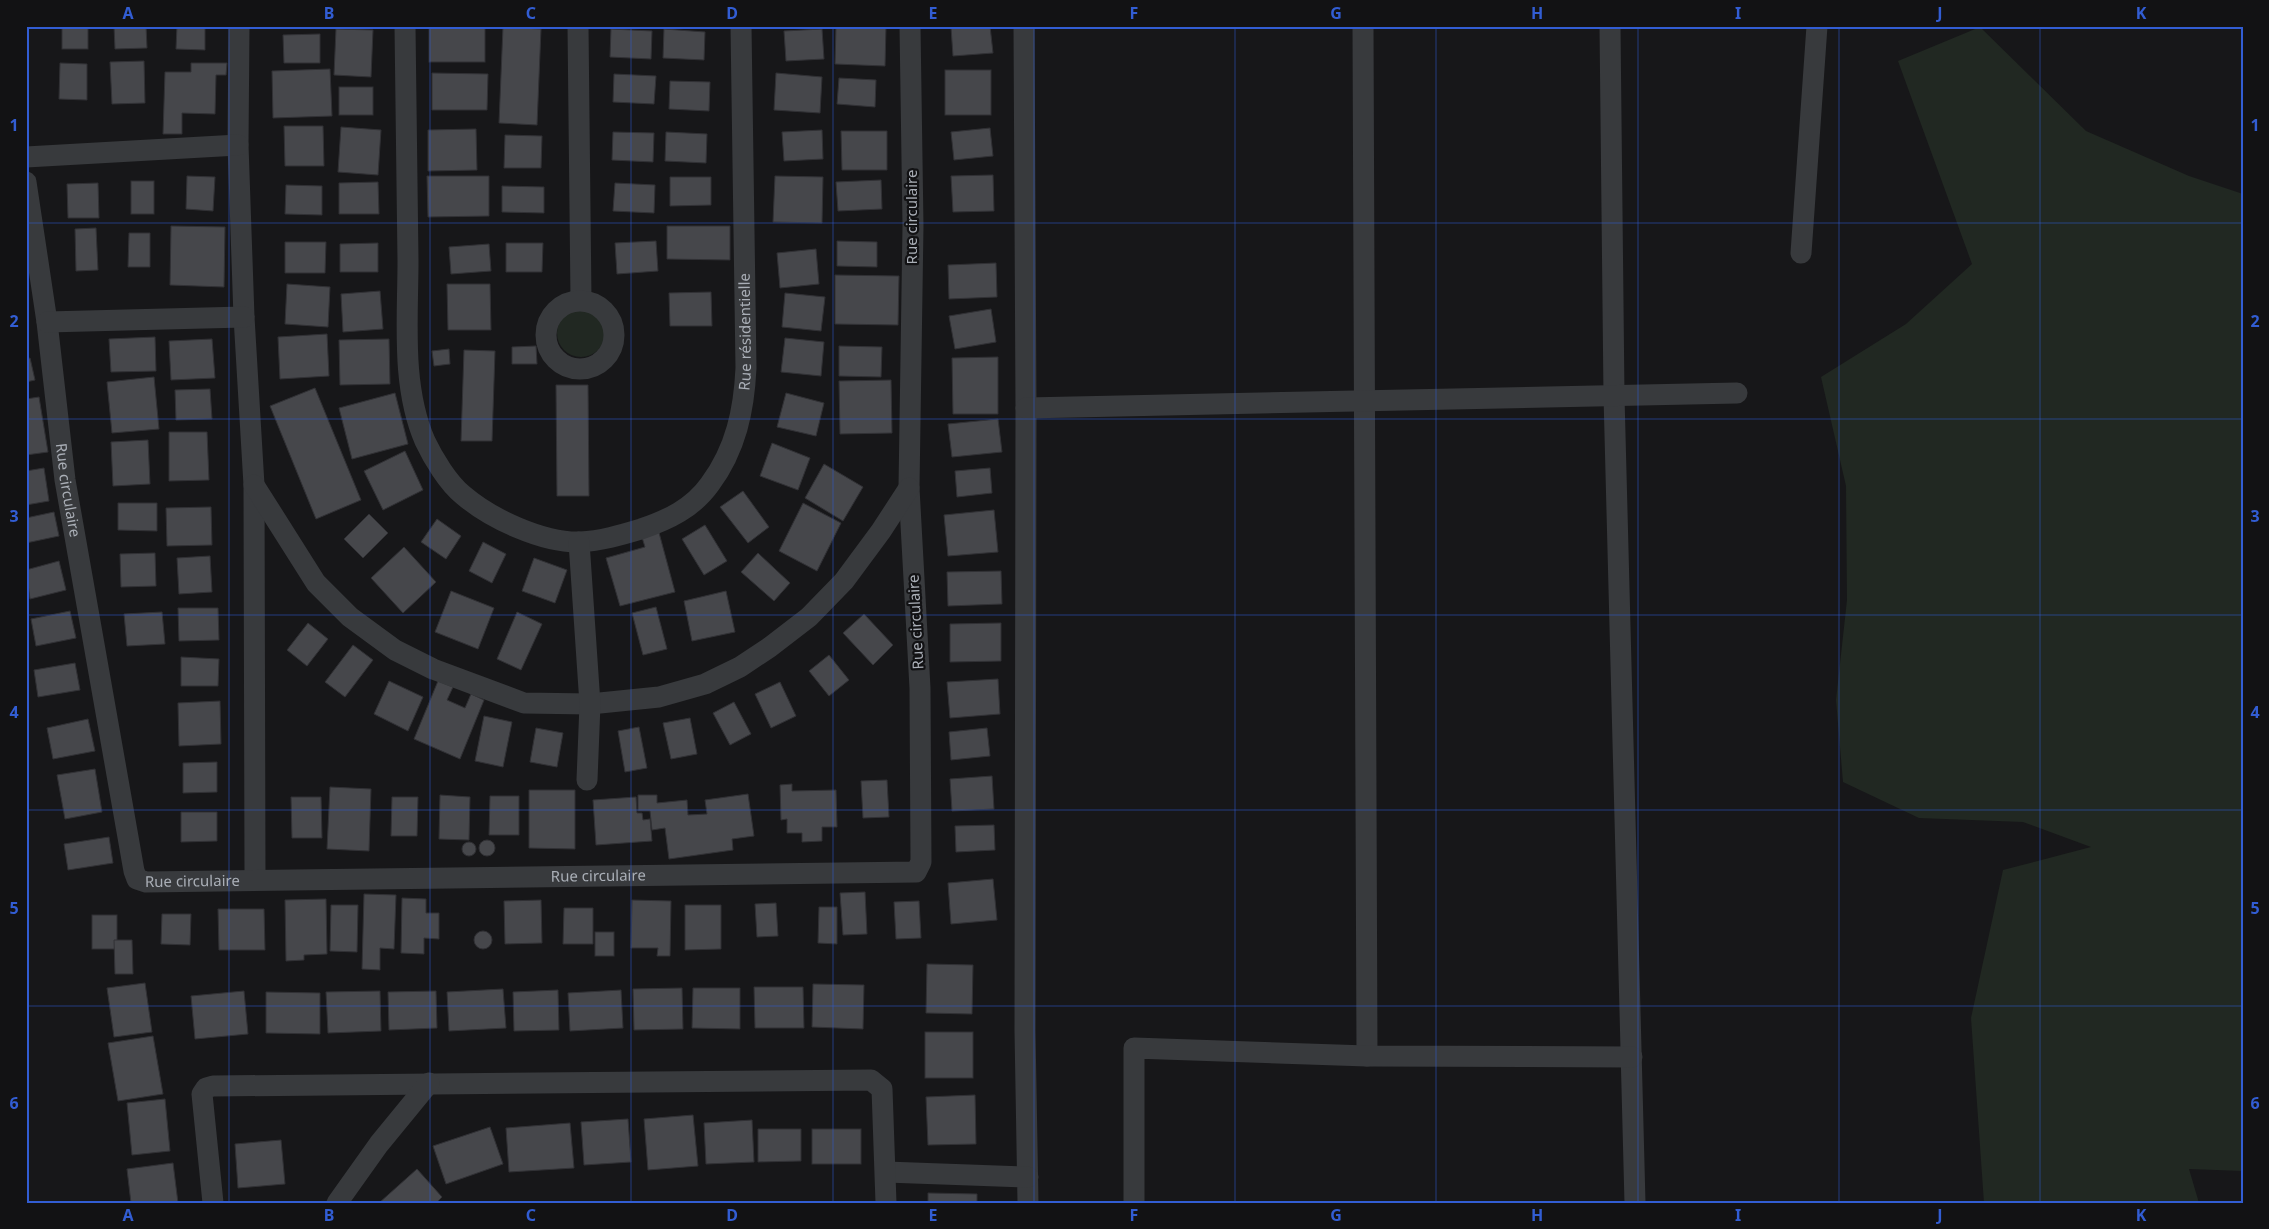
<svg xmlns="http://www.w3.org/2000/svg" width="2269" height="1229" viewBox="0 0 2269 1229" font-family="'Noto Sans',sans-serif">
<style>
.green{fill:#212822}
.building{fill:#46474b;stroke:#313135}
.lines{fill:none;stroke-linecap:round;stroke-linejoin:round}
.minor{stroke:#383a3d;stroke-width:21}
.grid{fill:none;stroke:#325dd3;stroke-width:1;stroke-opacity:0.55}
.labels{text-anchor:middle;stroke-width:4.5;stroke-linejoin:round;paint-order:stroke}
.street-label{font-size:15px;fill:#aaafb7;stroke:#121214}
.neatline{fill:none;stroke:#325dd3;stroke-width:2}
.grid-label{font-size:16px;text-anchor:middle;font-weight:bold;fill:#325dd3}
</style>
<rect width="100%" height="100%" fill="#171719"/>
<g class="green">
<path d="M 1980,27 L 2086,131 L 2189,176 L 2243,194 L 2243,1171 L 2189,1169 L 2199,1203 L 1984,1203 L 1971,1018 L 2003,870 L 2091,847 L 2023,822 L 1919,818 L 1843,782 L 1836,700 L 1847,600 L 1846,486 L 1821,377 L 1906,324 L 1972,264 L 1898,61 Z"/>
<circle cx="581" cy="333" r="24"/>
</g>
<g class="building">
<rect x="62" y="26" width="26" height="23"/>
<path d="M 114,26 L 146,26 L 147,48 L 115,49 Z"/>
<path d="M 177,26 L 205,26 L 205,50 L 176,49 Z"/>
<rect x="429" y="26" width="56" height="36"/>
<path d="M 836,26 L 886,26 L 885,66 L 835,64 Z"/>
<path d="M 990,26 L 993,53 L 953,56 L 951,27 Z"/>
<path d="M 503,27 L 541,29 L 537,125 L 499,123 Z"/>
<path d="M 336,29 L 373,30 L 371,77 L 334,75 Z"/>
<path d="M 611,29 L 652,31 L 651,59 L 610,57 Z"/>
<path d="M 664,29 L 705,32 L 704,60 L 663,58 Z"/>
<path d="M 822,29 L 824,59 L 786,61 L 784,31 Z"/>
<path d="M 320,34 L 320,63 L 284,63 L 283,35 Z"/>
<path d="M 144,61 L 145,103 L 112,104 L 110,62 Z"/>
<path d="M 60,63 L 87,64 L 87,100 L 59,99 Z"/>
<path d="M 191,63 L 227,63 L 226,75 L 216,75 L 215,114 L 182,113 L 182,134 L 163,134 L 165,72 L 191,72 Z"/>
<path d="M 330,69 L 332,116 L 273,118 L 272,71 Z"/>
<rect x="945" y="70" width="46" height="45"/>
<path d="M 432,73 L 488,74 L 487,110 L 432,110 Z"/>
<path d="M 776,73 L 822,77 L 820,113 L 774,110 Z"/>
<path d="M 614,74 L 656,76 L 654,104 L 613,102 Z"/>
<path d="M 839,78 L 876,80 L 875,107 L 837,104 Z"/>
<path d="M 670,81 L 710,82 L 709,111 L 669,109 Z"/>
<rect x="339" y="87" width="34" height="28"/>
<path d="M 284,126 L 323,126 L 324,166 L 285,166 Z"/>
<path d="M 341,127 L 381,130 L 378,175 L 338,172 Z"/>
<path d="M 990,128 L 993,156 L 954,160 L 951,132 Z"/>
<path d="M 476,129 L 477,170 L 428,171 L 428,130 Z"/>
<path d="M 822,130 L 823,159 L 784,161 L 782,132 Z"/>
<path d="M 841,131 L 887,131 L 887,170 L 842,170 Z"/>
<path d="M 613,132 L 654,133 L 653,162 L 612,160 Z"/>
<path d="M 666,132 L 707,134 L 706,163 L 665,161 Z"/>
<path d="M 505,135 L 542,136 L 541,168 L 504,168 Z"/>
<path d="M 993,175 L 994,211 L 953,212 L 951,176 Z"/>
<path d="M 187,176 L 215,177 L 213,211 L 186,209 Z"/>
<path d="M 427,176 L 489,176 L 489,216 L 428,217 Z"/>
<path d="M 775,176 L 823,177 L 822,223 L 773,222 Z"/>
<path d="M 670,177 L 711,177 L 711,205 L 670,206 Z"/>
<path d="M 881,180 L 882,209 L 838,211 L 836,182 Z"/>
<rect x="131" y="181" width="23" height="33"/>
<path d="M 378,182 L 379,214 L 339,214 L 339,183 Z"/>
<path d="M 98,183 L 99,218 L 68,218 L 67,184 Z"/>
<path d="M 615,183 L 655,185 L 654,213 L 613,211 Z"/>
<path d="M 286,185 L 322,186 L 322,215 L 285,214 Z"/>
<path d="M 502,186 L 544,187 L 544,213 L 502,212 Z"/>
<path d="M 171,226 L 225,227 L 224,287 L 170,285 Z"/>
<path d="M 667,226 L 730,226 L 730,260 L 667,259 Z"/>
<path d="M 96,228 L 98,270 L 76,271 L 75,229 Z"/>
<path d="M 129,233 L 150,233 L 150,267 L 128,267 Z"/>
<path d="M 656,241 L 658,271 L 617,274 L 615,243 Z"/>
<path d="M 837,241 L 877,242 L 877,267 L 837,266 Z"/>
<path d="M 285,242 L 326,242 L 325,273 L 285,273 Z"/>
<path d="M 378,243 L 378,272 L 340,272 L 340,244 Z"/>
<path d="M 506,243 L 543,243 L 542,272 L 506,272 Z"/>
<path d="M 489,244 L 491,271 L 451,274 L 449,247 Z"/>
<path d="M 816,249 L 819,284 L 780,288 L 777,253 Z"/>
<path d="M 996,263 L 997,297 L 949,299 L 948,265 Z"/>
<path d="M 835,275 L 899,276 L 898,325 L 835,324 Z"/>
<path d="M 287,284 L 330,287 L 328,327 L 285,324 Z"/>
<path d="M 447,284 L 490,284 L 491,330 L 448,330 Z"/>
<path d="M 380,291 L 383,329 L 343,332 L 341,294 Z"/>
<path d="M 711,292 L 712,326 L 670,326 L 669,293 Z"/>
<path d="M 785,293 L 825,297 L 821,331 L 782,327 Z"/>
<path d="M 991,309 L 996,342 L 955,349 L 949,316 Z"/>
<path d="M 327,334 L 329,376 L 280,379 L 278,337 Z"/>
<path d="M 155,337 L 156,371 L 111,372 L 109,339 Z"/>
<path d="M 785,338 L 824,342 L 821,376 L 781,372 Z"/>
<path d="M 212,339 L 215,378 L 171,380 L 169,341 Z"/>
<path d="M 389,339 L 390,384 L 340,385 L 339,340 Z"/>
<path d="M 536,346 L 537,364 L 512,364 L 512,347 Z"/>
<path d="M 839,346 L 882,347 L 881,377 L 839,376 Z"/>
<path d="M 449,349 L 450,364 L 434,366 L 432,351 Z"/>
<path d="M 464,350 L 495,351 L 492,441 L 461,441 Z"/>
<path d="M 998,357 L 998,414 L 953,414 L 952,358 Z"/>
<path d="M 30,358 L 35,380 L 26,382 L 26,359 Z"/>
<path d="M 154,377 L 159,429 L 112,433 L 107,382 Z"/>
<path d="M 891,380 L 892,433 L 840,434 L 839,381 Z"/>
<path d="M 556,385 L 588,385 L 589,496 L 557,496 Z"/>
<path d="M 315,388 L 361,500 L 316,519 L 270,406 Z"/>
<path d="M 210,389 L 212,419 L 176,420 L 175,390 Z"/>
<path d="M 395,393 L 408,444 L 352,459 L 339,408 Z"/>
<path d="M 786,393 L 824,403 L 816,436 L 777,427 Z"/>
<path d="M 39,397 L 48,452 L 26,455 L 26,399 Z"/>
<path d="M 998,419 L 1002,452 L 952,457 L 948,424 Z"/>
<path d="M 169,432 L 207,432 L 209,480 L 169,481 Z"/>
<path d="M 148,440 L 150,484 L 113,486 L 111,442 Z"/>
<path d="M 772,443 L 810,458 L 798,490 L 760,476 Z"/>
<path d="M 405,451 L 423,490 L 383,510 L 364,471 Z"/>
<path d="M 824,464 L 863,487 L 843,521 L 805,498 Z"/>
<path d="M 44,468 L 49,501 L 26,505 L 26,471 Z"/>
<path d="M 990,468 L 992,493 L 957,497 L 955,471 Z"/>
<path d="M 743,491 L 769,527 L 748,543 L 720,507 Z"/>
<path d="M 118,503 L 157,503 L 157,531 L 118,530 Z"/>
<path d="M 803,503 L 841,523 L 817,571 L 779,551 Z"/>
<path d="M 211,507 L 212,545 L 167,546 L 166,508 Z"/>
<path d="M 994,510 L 998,552 L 948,556 L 944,515 Z"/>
<path d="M 54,512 L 59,536 L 26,543 L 26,518 Z"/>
<path d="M 369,514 L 388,533 L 363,558 L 344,539 Z"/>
<path d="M 437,519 L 461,536 L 446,559 L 421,542 Z"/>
<path d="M 705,525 L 727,561 L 704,575 L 682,539 Z"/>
<path d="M 658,529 L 675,592 L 620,606 L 606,558 L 645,547 L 641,534 Z"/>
<path d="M 483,542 L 506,554 L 492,583 L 469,571 Z"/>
<path d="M 404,547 L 436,582 L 403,613 L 371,578 Z"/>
<path d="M 155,553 L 156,586 L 121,587 L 120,554 Z"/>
<path d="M 758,553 L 790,583 L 774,601 L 741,572 Z"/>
<path d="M 210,556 L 212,592 L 179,594 L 177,558 Z"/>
<path d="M 534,558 L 567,570 L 555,603 L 522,591 Z"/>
<path d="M 59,561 L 66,590 L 30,599 L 26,570 Z"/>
<path d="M 1001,571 L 1002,604 L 948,606 L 947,572 Z"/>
<path d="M 451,591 L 494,608 L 478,649 L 435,632 Z"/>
<path d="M 726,591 L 735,632 L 692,641 L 684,601 Z"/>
<path d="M 656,607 L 667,649 L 643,655 L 632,613 Z"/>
<path d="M 178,608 L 218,608 L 219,640 L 179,641 Z"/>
<path d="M 70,611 L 76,638 L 36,646 L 31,619 Z"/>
<path d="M 162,612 L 165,644 L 127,646 L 124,614 Z"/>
<path d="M 517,612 L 542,624 L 521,670 L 497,659 Z"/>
<path d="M 864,614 L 893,645 L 873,665 L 843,633 Z"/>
<path d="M 308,623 L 328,639 L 307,666 L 287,650 Z"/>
<path d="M 1001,623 L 1001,661 L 950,662 L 950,624 Z"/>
<path d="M 353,645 L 373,660 L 345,697 L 325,682 Z"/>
<path d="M 829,655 L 849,680 L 829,696 L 809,671 Z"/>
<path d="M 181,657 L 219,659 L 218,686 L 181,686 Z"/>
<path d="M 75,663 L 80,690 L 38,697 L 34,670 Z"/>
<path d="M 998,679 L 1000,714 L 950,718 L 947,682 Z"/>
<path d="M 389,681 L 423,697 L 408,731 L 374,714 Z"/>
<path d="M 438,681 L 453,687 L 447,700 L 465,708 L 471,694 L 484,700 L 460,759 L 414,739 Z"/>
<path d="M 780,682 L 796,716 L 771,728 L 755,694 Z"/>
<path d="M 220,701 L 221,744 L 179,746 L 178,703 Z"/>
<path d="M 734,702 L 751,734 L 730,745 L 713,713 Z"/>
<path d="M 484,716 L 512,722 L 503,767 L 475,761 Z"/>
<path d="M 690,718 L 697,754 L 671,759 L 663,723 Z"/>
<path d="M 88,719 L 95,751 L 53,759 L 47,728 Z"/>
<path d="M 639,727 L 647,768 L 625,772 L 618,731 Z"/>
<path d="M 536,728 L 563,733 L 557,767 L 530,762 Z"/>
<path d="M 987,728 L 990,756 L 951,760 L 949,732 Z"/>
<path d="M 217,762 L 217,792 L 183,793 L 183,763 Z"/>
<path d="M 95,769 L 102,812 L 65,819 L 57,775 Z"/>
<path d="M 992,776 L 994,809 L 952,811 L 950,779 Z"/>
<path d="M 887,780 L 889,817 L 863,818 L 861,781 Z"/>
<path d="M 792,784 L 792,791 L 836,790 L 837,827 L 822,827 L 822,841 L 802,842 L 802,833 L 787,833 L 787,819 L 781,820 L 780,785 Z"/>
<path d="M 330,787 L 371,789 L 369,851 L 327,849 Z"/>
<path d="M 529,790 L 575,790 L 575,849 L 529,848 Z"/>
<path d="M 748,794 L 754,836 L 732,839 L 733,850 L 669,859 L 665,828 L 652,830 L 650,811 L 638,811 L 638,795 L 657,795 L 657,803 L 687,800 L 688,815 L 707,814 L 705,800 Z"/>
<path d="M 440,795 L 470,797 L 469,840 L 439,839 Z"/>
<path d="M 490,796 L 519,796 L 519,835 L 489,835 Z"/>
<path d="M 291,797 L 321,797 L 322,838 L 292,838 Z"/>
<path d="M 392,797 L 418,797 L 417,836 L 391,836 Z"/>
<path d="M 636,797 L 637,813 L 642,813 L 643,820 L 650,819 L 652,841 L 596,845 L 593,800 Z"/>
<path d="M 181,812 L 217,812 L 217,841 L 181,842 Z"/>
<path d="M 994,825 L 995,850 L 956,852 L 955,826 Z"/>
<path d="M 109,837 L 113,863 L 68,870 L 64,844 Z"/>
<circle cx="487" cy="848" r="8"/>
<circle cx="469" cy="849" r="7"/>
<path d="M 993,879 L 997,920 L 951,924 L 948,883 Z"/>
<path d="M 865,892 L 867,934 L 843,935 L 840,893 Z"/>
<path d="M 364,894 L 396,895 L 394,949 L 380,948 L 380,970 L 362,969 Z"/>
<path d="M 402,898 L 426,899 L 426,913 L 439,913 L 439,939 L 424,938 L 424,954 L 401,953 Z"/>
<path d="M 326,899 L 327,954 L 304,955 L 304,960 L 286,961 L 285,900 Z"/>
<path d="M 541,900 L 542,943 L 505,944 L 504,901 Z"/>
<path d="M 632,900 L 671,901 L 670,956 L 657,956 L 658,948 L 631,948 Z"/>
<path d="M 919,901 L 921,938 L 896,939 L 894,902 Z"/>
<path d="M 776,903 L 778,936 L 757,937 L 755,904 Z"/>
<path d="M 331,905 L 358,905 L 357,952 L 330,951 Z"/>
<path d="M 685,905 L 721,905 L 721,949 L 685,950 Z"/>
<path d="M 819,907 L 837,907 L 837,944 L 818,943 Z"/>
<path d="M 564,908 L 593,908 L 593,944 L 563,944 Z"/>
<path d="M 218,909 L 264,909 L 265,950 L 219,950 Z"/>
<path d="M 162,914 L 191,914 L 190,945 L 161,944 Z"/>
<rect x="92" y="915" width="25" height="34"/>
<circle cx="483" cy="940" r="9"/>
<rect x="595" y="932" width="19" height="24"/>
<path d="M 114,940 L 132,940 L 133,974 L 115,974 Z"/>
<path d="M 927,964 L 973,965 L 972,1014 L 926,1013 Z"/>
<path d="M 145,983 L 152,1032 L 114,1037 L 107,988 Z"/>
<path d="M 813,984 L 864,985 L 863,1029 L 812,1027 Z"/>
<path d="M 754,987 L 803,987 L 804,1028 L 755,1028 Z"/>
<path d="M 682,988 L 683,1029 L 634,1030 L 633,989 Z"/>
<path d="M 693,988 L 740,988 L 740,1029 L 692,1028 Z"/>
<path d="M 503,989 L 506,1028 L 449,1031 L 447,992 Z"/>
<path d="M 558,990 L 559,1030 L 514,1031 L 513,992 Z"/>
<path d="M 621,990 L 623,1028 L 570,1031 L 568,993 Z"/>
<path d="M 244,991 L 248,1034 L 195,1039 L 191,996 Z"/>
<path d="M 380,991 L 381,1031 L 328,1033 L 326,992 Z"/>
<path d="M 436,991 L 437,1028 L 389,1030 L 388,992 Z"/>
<path d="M 266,992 L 320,993 L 320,1034 L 266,1033 Z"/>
<rect x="925" y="1032" width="48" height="46"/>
<path d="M 153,1036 L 163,1094 L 118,1101 L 108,1043 Z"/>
<path d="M 975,1095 L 976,1144 L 928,1145 L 926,1097 Z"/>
<path d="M 165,1099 L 170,1151 L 132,1155 L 127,1103 Z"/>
<path d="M 693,1115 L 698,1166 L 648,1170 L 644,1119 Z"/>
<path d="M 628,1119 L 631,1162 L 584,1165 L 581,1122 Z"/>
<path d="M 752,1120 L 754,1162 L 706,1164 L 704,1123 Z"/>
<path d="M 570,1123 L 574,1168 L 509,1172 L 506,1128 Z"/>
<path d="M 490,1127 L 503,1164 L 446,1184 L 433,1146 Z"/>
<path d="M 758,1129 L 801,1129 L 801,1161 L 758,1162 Z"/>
<rect x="812" y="1129" width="49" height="35"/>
<path d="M 281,1140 L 285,1184 L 238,1188 L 235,1144 Z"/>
<path d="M 173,1163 L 178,1203 L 131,1203 L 127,1169 Z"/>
<path d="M 417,1169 L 442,1197 L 436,1203 L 379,1203 Z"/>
<path d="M 928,1193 L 977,1194 L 977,1203 L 928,1203 Z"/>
</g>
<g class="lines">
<g class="minor">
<path d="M 239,26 L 238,145 L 244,317 L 254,485 L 255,879"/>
<path id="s1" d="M 405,26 C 406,105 407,183 408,261 C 408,319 401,386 425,441 C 433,458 448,483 463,495 C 491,519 543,543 580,542 C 601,541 621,535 641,529 C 668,520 693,508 710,484 C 736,449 744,410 746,368 L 741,26"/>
<path d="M 578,26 L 581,300"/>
<path d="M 1024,26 L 1026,408 L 1025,1031 L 1028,1203"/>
<path d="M 1363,26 L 1367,1056"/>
<path d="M 1610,26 L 1614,396 L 1635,1203"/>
<path d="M 26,157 L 238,145"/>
<path id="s2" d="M 26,182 L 47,322 L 65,480 L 134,871 L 137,879 L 146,882 L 916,872 L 921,862 L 920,688 L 909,488 L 913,226 L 910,26"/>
<path d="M 1801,253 L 1817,26"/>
<circle cx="580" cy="335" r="34"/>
<path d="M 47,322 L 244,317"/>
<path d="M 1026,408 L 1737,393"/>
<path d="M 254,485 L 316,583 L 350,617 L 395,650 L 433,669 L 524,703 L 590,704 L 659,697 L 705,684 L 740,667 L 770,647 L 809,617 L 844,581 L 881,531 L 909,488"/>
<path d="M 579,542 L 590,704 L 587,780"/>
<path d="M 886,1172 L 1028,1177"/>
<path d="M 213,1203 L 202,1094 L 206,1088 L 213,1086 L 871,1080 L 882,1089 L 886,1203"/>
<path d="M 337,1203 L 379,1144 L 429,1083"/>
<path d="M 1134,1203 L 1134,1048 L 1367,1056 L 1632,1057"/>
</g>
</g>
<path class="grid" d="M 229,26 L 229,1203M 430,26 L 430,1203M 631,26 L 631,1203M 833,26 L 833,1203M 1034,26 L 1034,1203M 1235,26 L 1235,1203M 1436,26 L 1436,1203M 1638,26 L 1638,1203M 1839,26 L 1839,1203M 2040,26 L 2040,1203M 26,223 L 2243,223M 26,419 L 2243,419M 26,615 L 2243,615M 26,810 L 2243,810M 26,1006 L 2243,1006"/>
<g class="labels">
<g class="street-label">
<text transform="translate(912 217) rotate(-90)" y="5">Rue circulaire</text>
<text dy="5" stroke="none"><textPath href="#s1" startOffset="918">Rue résidentielle</textPath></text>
<text dy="5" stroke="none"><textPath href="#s2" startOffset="311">Rue circulaire</textPath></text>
<text transform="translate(916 622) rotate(-93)" y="5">Rue circulaire</text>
<text dy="5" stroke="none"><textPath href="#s2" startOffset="1168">Rue circulaire</textPath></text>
<text dy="5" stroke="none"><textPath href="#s2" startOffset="762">Rue circulaire</textPath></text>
</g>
</g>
<rect width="2269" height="1229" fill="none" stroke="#121214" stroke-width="55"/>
<rect x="28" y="28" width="2214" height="1174" class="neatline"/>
<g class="grid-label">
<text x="128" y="19">A</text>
<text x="329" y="19">B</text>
<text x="531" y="19">C</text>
<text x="732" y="19">D</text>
<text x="933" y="19">E</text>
<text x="1134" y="19">F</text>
<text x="1336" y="19">G</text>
<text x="1537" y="19">H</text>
<text x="1738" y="19">I</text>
<text x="1940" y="19">J</text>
<text x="2141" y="19">K</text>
<text x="14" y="131">1</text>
<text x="2255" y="131">1</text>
<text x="14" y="327">2</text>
<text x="2255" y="327">2</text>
<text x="14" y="522">3</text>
<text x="2255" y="522">3</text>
<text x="14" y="718">4</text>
<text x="2255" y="718">4</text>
<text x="14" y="914">5</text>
<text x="2255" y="914">5</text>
<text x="14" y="1109">6</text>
<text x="2255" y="1109">6</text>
<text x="128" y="1221">A</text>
<text x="329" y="1221">B</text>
<text x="531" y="1221">C</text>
<text x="732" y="1221">D</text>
<text x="933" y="1221">E</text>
<text x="1134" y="1221">F</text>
<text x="1336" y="1221">G</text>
<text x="1537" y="1221">H</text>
<text x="1738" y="1221">I</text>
<text x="1940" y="1221">J</text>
<text x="2141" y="1221">K</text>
</g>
</svg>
